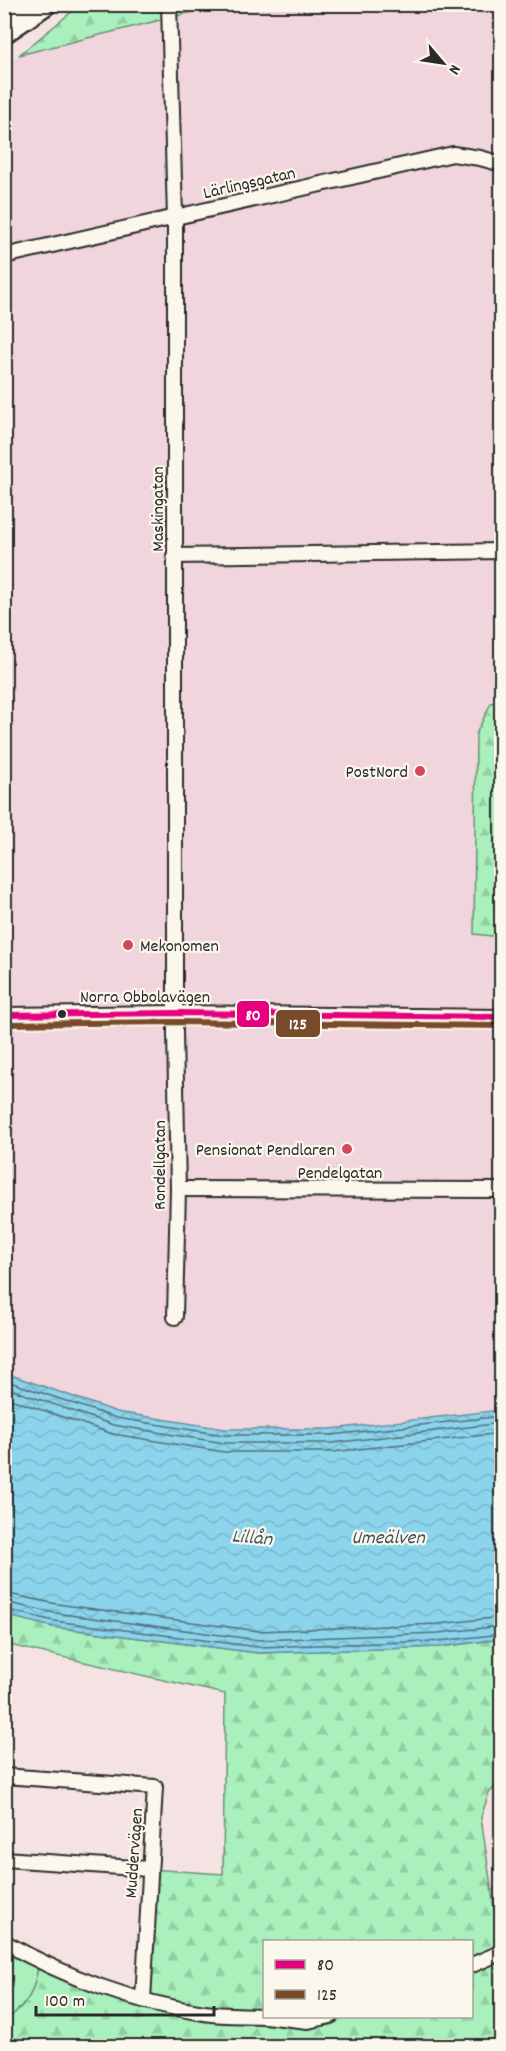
<svg xmlns="http://www.w3.org/2000/svg" width="506" height="2051" viewBox="0 0 506 2051" font-family="Dekko,sans-serif">
<style>
.built{fill:#f1d5dc}
.grass{fill:#a9f0bc;stroke:#6a8e74;stroke-width:1.5}
.forest{fill:url(#forest-firs);stroke:#6a8e74;stroke-width:1.5;fill-rule:evenodd}
.water{fill:url(#water-waves);stroke:#65909f;stroke-width:1.5}
.lines{fill:none;stroke-linecap:round;stroke-linejoin:round}
.shore{stroke:#516f78;stroke-width:1.5}
.minor-casing{stroke:#2b2b2b;stroke-width:18}
.highway-casing{stroke:#2b2b2b;stroke-width:26}
.minor{stroke:#fbf7ec;stroke-width:14}
.highway{stroke:#fbf7ec;stroke-width:21}
.bus-1-casing{stroke:#fbf7ec;stroke-width:10}
.bus-2-casing{stroke:#fbf7ec;stroke-width:10}
.bus-1{stroke:#e5007d;stroke-width:6}
.bus-2{stroke:#7a4b2a;stroke-width:6}
.poi-dot{fill:#d1495b;stroke:#fbf7ec;stroke-width:2}
.bus-dot{fill:#2b2b2b;stroke:#fbf7ec;stroke-width:2}
.labels{text-anchor:middle;stroke-width:4.5;stroke-linejoin:round;paint-order:stroke}
.street-label{font-size:18px;fill:#2b2b2b;stroke:#fbf7ec}
.poi-label{font-size:18px;fill:#2b2b2b;stroke:#fbf7ec;text-anchor:end}
.water-label{font-size:20px;font-style:italic;fill:#43555b;stroke:#fbf7ec}
.line-badge{stroke:#fbf7ec;stroke-width:2}
.badge-label{font-size:16px;text-anchor:middle;font-weight:bold;fill:#fff}
</style>
<defs>
<pattern id="forest-firs" width="22" height="20" patternUnits="userSpaceOnUse" patternTransform="scale(1.5)"><rect width="22" height="20" fill="#a9f0bc"/><path d="M5 1l3.5 6h-7zM16 11l3.5 6h-7z" fill="#92cea2"/></pattern>
<pattern id="water-waves" width="16" height="10" patternUnits="userSpaceOnUse" patternTransform="scale(1.5)"><rect width="16" height="10" fill="#8bd4ec"/><path d="M0 5q4-4 8 0t8 0" fill="none" stroke="#78b6cb"/></pattern>
</defs>
<rect width="100%" height="100%" fill="#f5e3e3"/>
<filter id="ink" filterUnits="userSpaceOnUse"><feTurbulence type="fractalNoise" baseFrequency=".0167" numOctaves="2"/><feDisplacementMap in="SourceGraphic" scale="12" xChannelSelector="R" yChannelSelector="G"/><feConvolveMatrix kernelMatrix="1 2 1 2 8 2 1 2 1" color-interpolation-filters="sRGB"/></filter>
<g filter="url(#ink)">
<path class="built" d="M 221,5 L 501,5 L 502,700 L 491,703 L 476,734 L 474,933 L 502,937 L 502,1198 L 495,1411 L 331,1429 L 225,1429 L 117,1412 L 5,1373 L 5,62 L 19,55 Z"/>
<path class="grass" d="M 5,1942 L 39,1962 C 34,1993 30,2002 5,2021 Z"/>
<g class="forest">
<path d="M 80,5 L 221,5 L 19,55 Z"/>
<path d="M 501,700 L 502,700 L 501,937 L 474,934 L 476,734 L 491,703 Z"/>
<path d="M 5,1615 L 53,1627 L 258,1653 L 439,1647 L 501,1639 L 501,1781 L 489,1793 L 481,1817 L 501,1956 L 501,2046 L 5,2046 L 5,2021 C 30,2002 34,1993 39,1962 L 143,1999 L 149,1869 L 223,1874 L 225,1694 L 5,1644 ZM 264,1942 L 472,1942 L 472,2016 L 264,2016 Z"/>
</g>
<path class="water" d="M 5,1373 L 117,1412 L 225,1429 L 331,1429 L 501,1410 L 501,1639 L 439,1647 L 258,1653 L 53,1627 L 5,1615 Z"/>
<g class="lines">
<g class="shore">
<path d="M 4,1380 L 116,1418 L 224,1435 L 331,1435 L 502,1416"/>
<path d="M 4,1387 L 113,1425 L 224,1443 L 332,1443 L 502,1423"/>
<path d="M 4,1397 L 113,1434 L 224,1452 L 332,1452 L 502,1433"/>
<path d="M 4,1593 L 57,1604 L 259,1631 L 438,1624 L 502,1617"/>
<path d="M 4,1602 L 55,1613 L 259,1640 L 438,1633 L 502,1626"/>
<path d="M 4,1609 L 54,1621 L 258,1647 L 439,1641 L 502,1634"/>
</g>
<defs>
<g id="minor">
<path d="M 169,5 L 175,217 L 175,1033 L 178,1189 L 175,1317"/>
<path d="M 4,256 L 453,154 L 480,158 L 502,164"/>
<path d="M 174,556 L 502,551"/>
<path d="M 4,1015 L 175,1013 L 502,1017"/>
<path d="M 178,1189 L 502,1190"/>
<path d="M 4,1776 L 155,1787 L 143,2000"/>
<path d="M 4,1859 L 149,1869"/>
<path d="M 4,1942 C 65,1977 135,2003 204,2013 C 224,2016 245,2015 264,2016"/>
<path d="M 472,1965 L 502,1952"/>
<path d="M 265,2016 L 308,2021 L 331,2016"/>
</g>
<g id="highway">
<path d="M 4,14 L 19,4"/>
<path d="M 4,32 L 45,4"/>
</g>
</defs>
<use href="#minor" class="minor-casing"/>
<use href="#highway" class="highway-casing"/>
<use href="#minor" class="minor"/>
<use href="#highway" class="highway"/>
<defs>
<path id="bus-1" d="M 4,1015 L 175,1013 L 502,1017"/>
<path id="bus-2" d="M 4,1024 L 175,1022 L 502,1026"/>
</defs>
<use href="#bus-1" class="bus-1-casing"/>
<use href="#bus-2" class="bus-2-casing"/>
<use href="#bus-1" class="bus-1"/>
<use href="#bus-2" class="bus-2"/>
</g>
</g>
<g class="poi-dot">
<circle cx="420" cy="771" r="6"/>
<circle cx="128" cy="945" r="6"/>
<circle cx="347" cy="1149" r="6"/>
</g>
<circle class="bus-dot" cx="62" cy="1014" r="5"/>
<g class="labels">
<g class="street-label">
<text transform="translate(249 182) rotate(-13)" y="6">Lärlingsgatan</text>
<text transform="translate(157 509) rotate(-90)" y="6">Maskingatan</text>
<text x="145" y="1002">Norra Obbolavägen</text>
<text transform="translate(159 1165) rotate(-90)" y="6">Rondellgatan</text>
<text x="340" y="1178">Pendelgatan</text>
<text transform="translate(133 1853) rotate(-86)" y="6">Muddervägen</text>
</g>
<g class="poi-label">
<text x="408" y="777">PostNord</text>
<text x="140" y="951" text-anchor="start">Mekonomen</text>
<text x="335" y="1155">Pensionat Pendlaren</text>
</g>
<g class="water-label">
<text transform="translate(252 1536) rotate(5)" y="7">Lillån</text>
<text x="388" y="1543">Umeälven</text>
</g>
</g>
<g class="line-badge">
<rect x="236" y="1000" width="34" height="28" rx="6" fill="#e5007d"/>
<rect x="275" y="1009" width="46" height="29" rx="6" fill="#7a4b2a"/>
</g>
<g class="badge-label">
<text x="253" y="1020">80</text>
<text x="298" y="1029">125</text>
</g>
<rect width="506" height="2051" fill="none" stroke="#fbf7ec" stroke-width="24"/>
<rect x="12" y="12" width="482" height="2027" fill="none" stroke="#2b2b2b" stroke-width="2" filter="url(#ink)"/>
<rect x="263" y="1940" width="210" height="78" fill="#fbf7ec" stroke="#a8a59f" stroke-width="1.5"/>
<rect x="275" y="1960" width="30" height="9" fill="#e5007d" stroke="#a8a59f" stroke-width="1.5"/>
<text x="317" y="1970" font-size="18" fill="#2b2b2b">80</text>
<rect x="275" y="1990" width="30" height="9" fill="#7a4b2a" stroke="#a8a59f" stroke-width="1.5"/>
<text x="317" y="2000" font-size="18" fill="#2b2b2b">125</text>
<g transform="translate(443 63) rotate(119)" stroke="#fbf7ec" stroke-width="4.5" paint-order="stroke">
<path d="M0-4.5L10 22L0 15L-10 22Z" fill="#2b2b2b"/>
<text y="-9" font-size="16" font-weight="bold" text-anchor="middle" fill="#2b2b2b">N</text>
</g>
<path d="M36 2006v9h178v-9" fill="none" stroke="#2b2b2b" stroke-width="3"/>
<text x="45" y="2006" font-size="18" fill="#2b2b2b" stroke="#fbf7ec" stroke-width="4.5" paint-order="stroke">100 m</text>
</svg>
